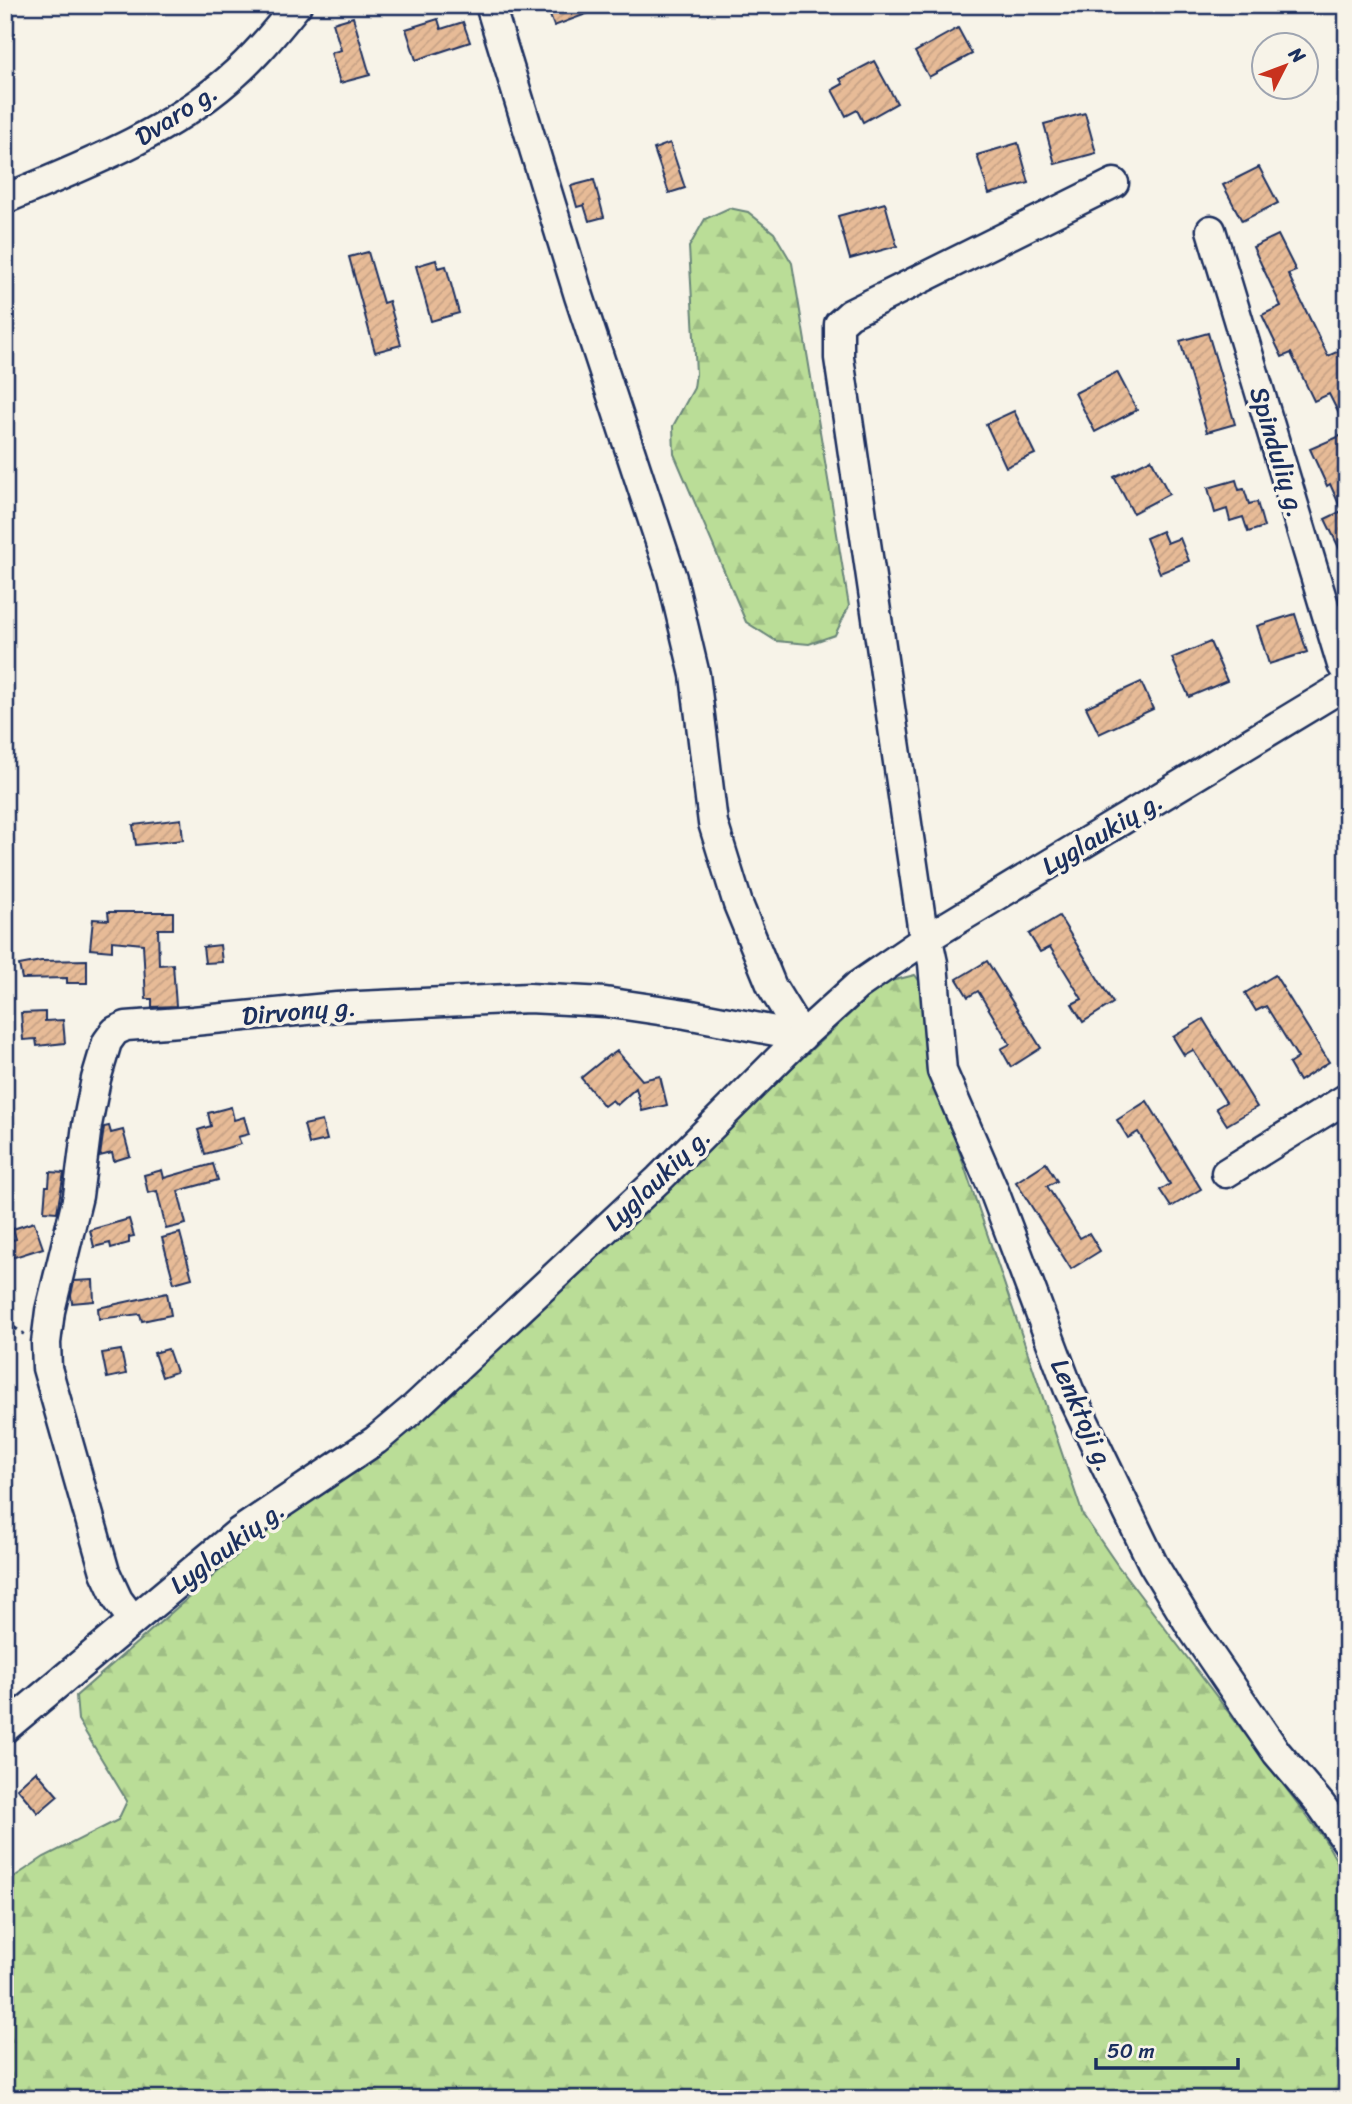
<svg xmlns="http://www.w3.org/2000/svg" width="1352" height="2104" viewBox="0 0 1352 2104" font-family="Sriracha,sans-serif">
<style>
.forest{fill:url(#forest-firs);stroke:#6a867a;stroke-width:2}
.building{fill:url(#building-hatch);stroke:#1b2f5e;stroke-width:2}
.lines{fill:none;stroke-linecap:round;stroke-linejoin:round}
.minor-casing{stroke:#1b2f5e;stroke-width:33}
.path{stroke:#1b2f5e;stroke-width:3.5;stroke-dasharray:5 5;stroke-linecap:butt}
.minor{stroke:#f7f3e8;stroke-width:28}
.labels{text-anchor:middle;stroke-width:7;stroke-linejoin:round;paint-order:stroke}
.street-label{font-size:26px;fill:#1b2f5e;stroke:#f7f3e8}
</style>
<defs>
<pattern id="forest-firs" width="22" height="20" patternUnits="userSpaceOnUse" patternTransform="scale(1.75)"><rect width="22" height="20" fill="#badd97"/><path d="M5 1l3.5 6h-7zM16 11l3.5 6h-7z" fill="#9fbe85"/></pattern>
<pattern id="building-hatch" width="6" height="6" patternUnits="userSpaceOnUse" patternTransform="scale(1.75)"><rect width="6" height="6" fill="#e7bb97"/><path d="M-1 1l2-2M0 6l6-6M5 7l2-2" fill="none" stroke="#c6a185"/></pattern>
</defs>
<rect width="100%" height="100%" fill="#f7f3e8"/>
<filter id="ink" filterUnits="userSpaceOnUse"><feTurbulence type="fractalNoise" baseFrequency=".0143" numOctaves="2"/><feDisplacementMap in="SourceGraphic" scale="14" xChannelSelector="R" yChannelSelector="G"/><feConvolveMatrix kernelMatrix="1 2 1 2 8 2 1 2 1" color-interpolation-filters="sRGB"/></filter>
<g filter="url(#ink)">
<g class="forest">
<path d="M 729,208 L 748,212 L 774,233 L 792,263 L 849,606 L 835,635 L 809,644 L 776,641 L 746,622 L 674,454 L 673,426 L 694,388 L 696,373 L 689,247 L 705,219 Z"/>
<path d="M 915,975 L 923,986 L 926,1054 L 1083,1515 L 1118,1566 L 1325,1840 L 1347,1879 L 1347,2099 L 5,2099 L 5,1883 L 44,1857 L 118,1820 L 127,1801 L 78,1720 L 76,1696 L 260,1535 L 378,1450 L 448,1388 L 883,983 Z"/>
</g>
<g class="building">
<path d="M 546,5 L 605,5 L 605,7 L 554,26 Z"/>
<path d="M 353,17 L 370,75 L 340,83 L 331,53 L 341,50 L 333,23 Z"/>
<path d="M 438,19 L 441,29 L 463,22 L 470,42 L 416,60 L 406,29 Z"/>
<path d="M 958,28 L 972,54 L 929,77 L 915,52 Z"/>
<path d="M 874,61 L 897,103 L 863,122 L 857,110 L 846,116 L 832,90 L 843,84 L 840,79 Z"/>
<path d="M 1085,113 L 1096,153 L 1055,164 L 1044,124 Z"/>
<path d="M 670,143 L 685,188 L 669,193 L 654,149 Z"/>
<path d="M 1018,143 L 1029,183 L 989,194 L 977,155 Z"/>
<path d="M 1259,167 L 1278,203 L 1242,221 L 1223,185 Z"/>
<path d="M 594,180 L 604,217 L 589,221 L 584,205 L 577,207 L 571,186 Z"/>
<path d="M 885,203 L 897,246 L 850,259 L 838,216 Z"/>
<path d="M 1278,235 L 1296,271 L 1288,274 L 1328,356 L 1341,350 L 1347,362 L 1347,430 L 1329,394 L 1314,401 L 1291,353 L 1282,357 L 1262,315 L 1281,306 L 1253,247 Z"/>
<path d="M 368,252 L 383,303 L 389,301 L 401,345 L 375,352 L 349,257 Z"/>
<path d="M 436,260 L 438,268 L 446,266 L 459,313 L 431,321 L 416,266 Z"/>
<path d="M 1208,333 L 1235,424 L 1207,432 L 1180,341 Z"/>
<path d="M 1117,372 L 1137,410 L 1095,432 L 1075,393 Z"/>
<path d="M 1014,411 L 1035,454 L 1006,467 L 986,424 Z"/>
<path d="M 1347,433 L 1347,564 L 1325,519 L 1342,511 L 1330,484 L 1327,486 L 1310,449 Z"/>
<path d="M 1151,459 L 1169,494 L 1133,513 L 1114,477 Z"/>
<path d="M 1236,480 L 1239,490 L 1244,489 L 1249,504 L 1257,502 L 1264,527 L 1248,532 L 1243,517 L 1230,521 L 1227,509 L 1215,513 L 1208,488 Z"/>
<path d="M 1162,531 L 1167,543 L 1180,538 L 1189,561 L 1160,573 L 1146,538 Z"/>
<path d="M 1295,614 L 1307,652 L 1269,664 L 1257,626 Z"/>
<path d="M 1210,642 L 1227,681 L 1189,697 L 1172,658 Z"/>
<path d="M 1141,682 L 1153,709 L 1099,734 L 1086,707 Z"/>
<path d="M 181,819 L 183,840 L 136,845 L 133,825 Z"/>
<path d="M 108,912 L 173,912 L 173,929 L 158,929 L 159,965 L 173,964 L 176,1006 L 152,1007 L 152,999 L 146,999 L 143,944 L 112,941 L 112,951 L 90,949 L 93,919 L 109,920 Z"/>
<path d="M 1059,916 L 1113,1003 L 1083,1022 L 1072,1004 L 1082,999 L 1050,947 L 1040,952 L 1029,934 Z"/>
<path d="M 220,945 L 222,962 L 205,963 L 203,947 Z"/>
<path d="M 87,960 L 87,983 L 67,983 L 67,978 L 22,979 L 19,965 L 41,961 Z"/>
<path d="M 987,961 L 1041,1048 L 1011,1067 L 1001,1049 L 1010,1044 L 978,991 L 968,997 L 957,979 Z"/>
<path d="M 1275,975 L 1329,1062 L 1299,1081 L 1289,1064 L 1298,1058 L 1266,1006 L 1256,1011 L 1245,993 Z"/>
<path d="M 45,1012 L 45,1021 L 63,1020 L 65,1043 L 37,1046 L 36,1039 L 23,1040 L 21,1013 Z"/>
<path d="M 1203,1019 L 1257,1107 L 1227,1125 L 1216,1108 L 1226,1102 L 1193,1050 L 1184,1055 L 1173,1037 Z"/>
<path d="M 617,1051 L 642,1080 L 660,1076 L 667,1105 L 642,1111 L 636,1088 L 617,1105 L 612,1100 L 604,1106 L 581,1078 L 609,1055 L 610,1056 Z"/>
<path d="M 1147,1101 L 1201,1189 L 1171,1207 L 1160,1190 L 1170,1184 L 1138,1132 L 1128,1138 L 1117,1120 Z"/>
<path d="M 231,1107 L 234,1120 L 244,1117 L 249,1134 L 238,1137 L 241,1144 L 205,1154 L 198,1130 L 211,1126 L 208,1113 Z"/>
<path d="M 322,1121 L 327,1140 L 309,1144 L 304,1125 Z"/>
<path d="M 109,1126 L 111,1133 L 123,1130 L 130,1156 L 114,1161 L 112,1153 L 100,1156 L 104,1127 Z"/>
<path d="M 1046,1163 L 1057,1181 L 1047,1186 L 1080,1238 L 1089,1233 L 1100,1251 L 1071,1269 L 1016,1182 Z"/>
<path d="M 213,1164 L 218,1180 L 178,1191 L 186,1224 L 166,1229 L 157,1191 L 148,1193 L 144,1175 L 162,1170 L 164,1178 Z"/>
<path d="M 50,1172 L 64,1173 L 57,1212 L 44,1211 L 46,1186 L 49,1186 Z"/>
<path d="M 129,1219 L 134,1236 L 129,1237 L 129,1243 L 111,1248 L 110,1243 L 94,1247 L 90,1230 Z"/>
<path d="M 34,1222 L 43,1248 L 5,1260 L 5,1242 L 16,1239 L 13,1229 Z"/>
<path d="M 180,1233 L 192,1278 L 174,1283 L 162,1238 Z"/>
<path d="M 93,1280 L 94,1301 L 72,1303 L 71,1295 L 74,1281 Z"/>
<path d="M 167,1293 L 171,1315 L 142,1321 L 140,1314 L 99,1319 L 98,1308 Z"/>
<path d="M 168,1349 L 176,1372 L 162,1377 L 154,1353 Z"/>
<path d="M 121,1350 L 126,1374 L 107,1378 L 102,1353 Z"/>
<path d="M 36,1771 L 58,1796 L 38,1813 L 17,1788 Z"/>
</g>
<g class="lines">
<defs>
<g id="minor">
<path d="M 490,5 L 579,296 L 672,578 L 695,675 L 713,823 L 738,904 L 772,987 L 802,1036"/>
<path d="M 1114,183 L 850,314 L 839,324 L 839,358 L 924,940 L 930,949 L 933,963 L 942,1071 L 994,1191 L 1069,1390 L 1153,1564 L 1193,1630 L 1277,1753 L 1321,1805 L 1347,1842"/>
<path d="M 5,199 C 83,166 163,136 228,80 C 254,58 276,31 297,5"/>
<path d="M 1211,230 L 1342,665 L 1347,673"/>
<path d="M 1226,1173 L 1347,1098"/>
<path d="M 133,1620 L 118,1600 L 105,1572 L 47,1368 L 46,1343 L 50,1311 L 78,1196 L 87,1125 L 96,1079 L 107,1042 L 115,1031 L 126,1026 L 193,1021 L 337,1007 L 529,998 L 605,1002 L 686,1014 L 802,1036"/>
<path d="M 5,1728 L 239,1532 L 376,1440 L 415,1407 L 659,1179 L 802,1036 L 857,986 L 924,940 L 1347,684"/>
</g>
</defs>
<use href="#minor" class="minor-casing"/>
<path class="path" d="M 5,1322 L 24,1334"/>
<use href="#minor" class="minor"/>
</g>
</g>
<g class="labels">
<g class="street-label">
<text transform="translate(176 114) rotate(-33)" y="9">Dvaro g.</text>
<text transform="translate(1278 452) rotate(73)" y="9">Spindulių g.</text>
<text transform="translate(1102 833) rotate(-31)" y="9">Lyglaukių g.</text>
<text transform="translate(299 1011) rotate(-5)" y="9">Dirvonų g.</text>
<text transform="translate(657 1179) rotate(-44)" y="9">Lyglaukių g.</text>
<text transform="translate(1083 1415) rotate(66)" y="9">Lenktoji g.</text>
<text transform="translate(227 1547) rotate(-37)" y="9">Lyglaukių g.</text>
</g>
</g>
<rect width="1352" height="2104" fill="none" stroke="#f7f3e8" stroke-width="28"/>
<rect x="14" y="14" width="1324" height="2076" fill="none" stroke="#1b2f5e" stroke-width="2.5" filter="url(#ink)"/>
<g transform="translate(1285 66) rotate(48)"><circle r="33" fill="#f7f3e8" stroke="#9fa5b1" stroke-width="2"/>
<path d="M0-5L12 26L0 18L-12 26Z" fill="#c8321e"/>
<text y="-10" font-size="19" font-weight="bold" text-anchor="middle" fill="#1b2f5e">N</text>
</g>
<path d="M1096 2058v10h142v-10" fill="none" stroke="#1b2f5e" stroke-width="3.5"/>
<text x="1107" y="2058" font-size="21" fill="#1b2f5e" stroke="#f7f3e8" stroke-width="5" paint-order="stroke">50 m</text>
</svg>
